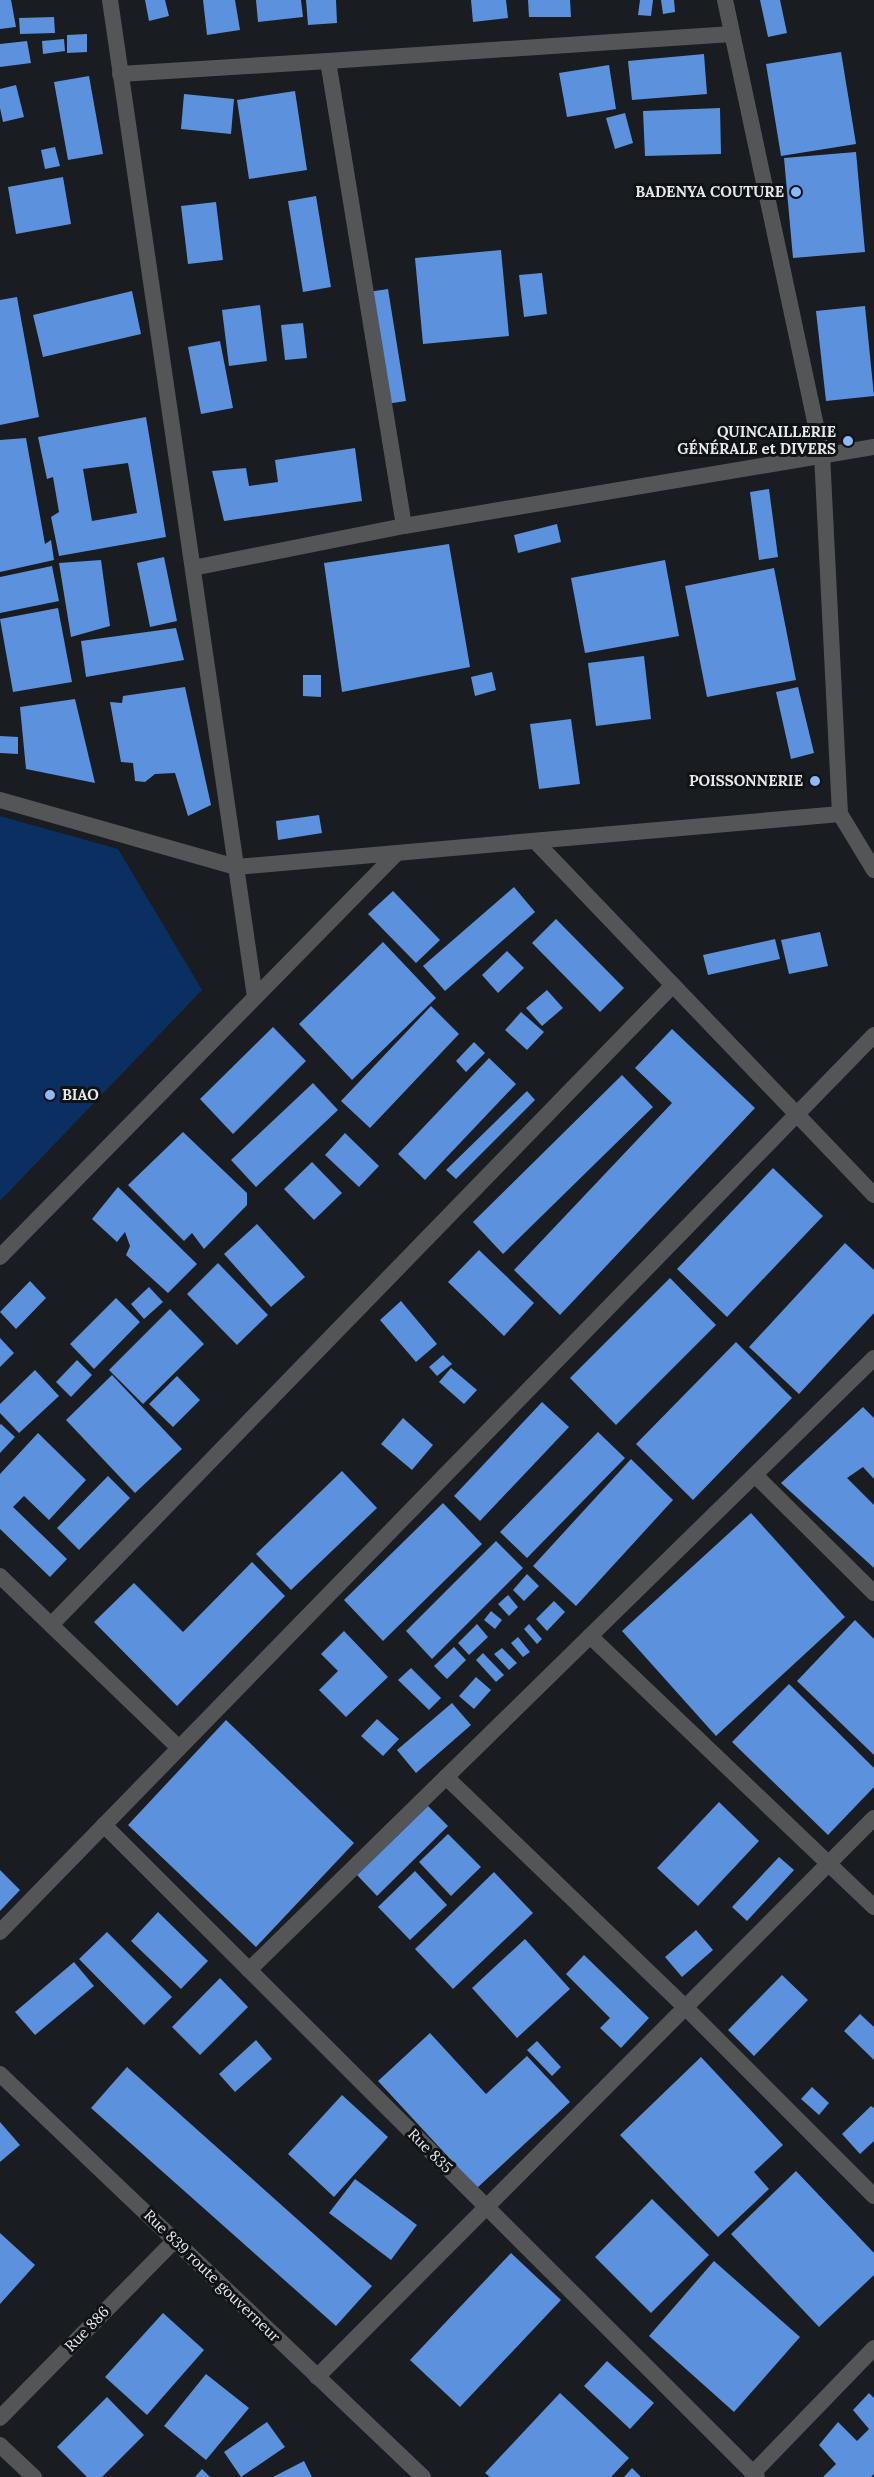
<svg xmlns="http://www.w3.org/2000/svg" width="874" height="2477" viewBox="0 0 874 2477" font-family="Lora,serif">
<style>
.green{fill:#0a2f61}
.building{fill:#5c91de;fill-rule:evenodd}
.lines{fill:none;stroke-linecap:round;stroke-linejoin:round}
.minor{stroke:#545557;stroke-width:16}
.tertiary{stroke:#545557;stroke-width:16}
.poi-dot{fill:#8bb9fc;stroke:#101316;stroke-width:2}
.labels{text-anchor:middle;stroke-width:6;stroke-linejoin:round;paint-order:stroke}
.poi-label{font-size:15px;font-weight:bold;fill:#e6e8ea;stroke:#101316;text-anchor:end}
.street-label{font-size:15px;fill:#e6e8ea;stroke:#101316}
</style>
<rect width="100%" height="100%" fill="#191c20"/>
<path class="green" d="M 0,816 L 118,849 L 202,990 L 0,1201 Z"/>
<g class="building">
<path d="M 0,0 L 11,0 L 16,27 L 0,29 Z"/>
<path d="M 145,0 L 165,0 L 169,16 L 149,21 Z"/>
<path d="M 203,0 L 235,0 L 240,30 L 207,35 Z"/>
<path d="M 256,0 L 301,0 L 303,17 L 258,22 Z"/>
<path d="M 306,0 L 336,0 L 337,23 L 308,25 Z"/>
<path d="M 471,0 L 506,0 L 508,18 L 473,22 Z"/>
<path d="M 528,0 L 570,0 L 571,17 L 529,17 Z"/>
<path d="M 640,0 L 653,0 L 651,16 L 638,15 Z"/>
<path d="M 661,0 L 674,0 L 675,12 L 663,14 Z"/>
<path d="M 760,0 L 780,0 L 787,33 L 768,37 Z"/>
<path d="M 54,17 L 55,33 L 20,34 L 19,18 Z"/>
<path d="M 87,34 L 87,52 L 67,53 L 67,35 Z"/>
<path d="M 64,39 L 65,51 L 43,54 L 42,41 Z"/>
<path d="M 27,41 L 31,63 L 0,67 L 0,44 Z"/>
<path d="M 841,52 L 856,144 L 781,156 L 766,64 Z"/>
<path d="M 704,54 L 707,94 L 632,100 L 628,61 Z"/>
<path d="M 609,65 L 616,109 L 567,117 L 559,73 Z"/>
<path d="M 89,76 L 103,154 L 68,160 L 54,82 Z"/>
<path d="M 16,85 L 24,117 L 3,122 L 0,108 L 0,89 Z"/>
<path d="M 295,91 L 307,170 L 249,179 L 237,100 Z"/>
<path d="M 184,94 L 234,99 L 231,134 L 181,129 Z"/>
<path d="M 720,108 L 721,154 L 645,156 L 643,111 Z"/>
<path d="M 625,113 L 633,143 L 615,149 L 606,118 Z"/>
<path d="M 55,147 L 60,166 L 45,169 L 41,150 Z"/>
<path d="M 856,152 L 865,252 L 793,258 L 784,158 Z"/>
<path d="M 63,177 L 71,224 L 16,234 L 8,187 Z"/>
<path d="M 316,196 L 331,287 L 303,292 L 288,201 Z"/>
<path d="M 216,202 L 223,260 L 188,264 L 181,206 Z"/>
<path d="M 501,250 L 509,336 L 423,344 L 415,258 Z"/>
<path d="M 542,273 L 547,314 L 524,317 L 519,275 Z"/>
<path d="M 388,289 L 406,401 L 386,404 L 368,292 Z"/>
<path d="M 132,291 L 141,334 L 43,357 L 33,315 Z"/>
<path d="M 17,297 L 39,417 L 0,425 L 0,300 Z"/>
<path d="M 260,305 L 267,361 L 229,366 L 222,310 Z"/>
<path d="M 865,306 L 874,396 L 826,401 L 816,311 Z"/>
<path d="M 303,323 L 307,358 L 285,360 L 281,325 Z"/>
<path d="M 220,341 L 233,408 L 201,414 L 188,347 Z"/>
<path d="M 146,417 L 166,537 L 59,556 L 51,517 L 59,512 L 53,477 L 47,479 L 38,437 ZM 128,463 L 137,513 L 92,521 L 83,469 Z"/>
<path d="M 26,438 L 45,544 L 51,540 L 54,560 L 0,572 L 0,440 Z"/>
<path d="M 355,448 L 362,501 L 224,521 L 212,471 L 246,468 L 249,486 L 278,482 L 275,460 Z"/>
<path d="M 769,489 L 778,557 L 759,560 L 750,492 Z"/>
<path d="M 557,524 L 561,542 L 518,553 L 514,535 Z"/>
<path d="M 449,544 L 470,667 L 342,692 L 324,563 Z"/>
<path d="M 164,557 L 177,621 L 150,627 L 137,563 Z"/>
<path d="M 101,560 L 110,626 L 71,637 L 59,563 Z"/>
<path d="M 665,560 L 679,636 L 585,653 L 571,578 Z"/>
<path d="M 52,566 L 59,601 L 0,613 L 0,577 Z"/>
<path d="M 774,568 L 796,680 L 707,697 L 685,586 Z"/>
<path d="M 58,608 L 72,682 L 13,692 L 0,619 Z"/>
<path d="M 176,628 L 184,660 L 86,677 L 81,641 Z"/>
<path d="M 644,656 L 651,719 L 596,726 L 588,663 Z"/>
<path d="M 492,672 L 496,690 L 475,696 L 471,677 Z"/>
<path d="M 303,675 L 321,675 L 321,697 L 303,696 Z"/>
<path d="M 185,687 L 211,805 L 188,816 L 175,773 L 155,774 L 145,782 L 135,781 L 133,763 L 121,762 L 110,702 L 122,703 L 123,696 Z"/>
<path d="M 798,687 L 814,753 L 791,759 L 776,692 Z"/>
<path d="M 75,699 L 95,783 L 26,769 L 20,707 Z"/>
<path d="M 571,719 L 580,784 L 539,789 L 530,724 Z"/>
<path d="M 0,736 L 18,737 L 18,754 L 0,753 Z"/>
<path d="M 319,815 L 322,833 L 278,840 L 276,821 Z"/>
<path d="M 514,887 L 535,912 L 445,991 L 423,966 Z"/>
<path d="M 393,891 L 440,940 L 416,963 L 368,914 Z"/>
<path d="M 556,919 L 624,988 L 600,1012 L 532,943 Z"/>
<path d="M 820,932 L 828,966 L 789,974 L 781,940 Z"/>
<path d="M 775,939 L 780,959 L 708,975 L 703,955 Z"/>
<path d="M 383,942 L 436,998 L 352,1080 L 299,1024 Z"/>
<path d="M 507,951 L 524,968 L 498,993 L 482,975 Z"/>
<path d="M 547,990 L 563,1008 L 542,1026 L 526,1008 Z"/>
<path d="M 431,1006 L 459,1034 L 370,1128 L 341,1101 Z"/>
<path d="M 521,1012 L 544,1032 L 527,1050 L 505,1030 Z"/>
<path d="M 273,1027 L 306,1061 L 233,1134 L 200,1099 Z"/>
<path d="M 672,1029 L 755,1108 L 560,1315 L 514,1270 L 672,1103 L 635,1068 Z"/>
<path d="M 474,1042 L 485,1053 L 466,1072 L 456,1061 Z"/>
<path d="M 489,1058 L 516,1084 L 425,1180 L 398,1154 Z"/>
<path d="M 622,1075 L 653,1107 L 503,1254 L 473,1222 Z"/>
<path d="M 313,1083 L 338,1110 L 256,1187 L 231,1160 Z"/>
<path d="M 527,1091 L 535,1100 L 456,1179 L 446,1170 Z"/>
<path d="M 183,1132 L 247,1193 L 247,1205 L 204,1249 L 192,1233 L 184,1241 L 128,1185 Z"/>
<path d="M 345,1133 L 379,1166 L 359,1187 L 325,1155 Z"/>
<path d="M 312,1162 L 342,1193 L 314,1220 L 284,1189 Z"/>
<path d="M 773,1168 L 823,1216 L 727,1317 L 677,1269 Z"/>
<path d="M 118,1187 L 197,1264 L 168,1293 L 126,1255 L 130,1246 L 125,1232 L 117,1242 L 92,1219 Z"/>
<path d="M 257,1224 L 305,1277 L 271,1307 L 224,1254 Z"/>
<path d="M 845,1243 L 874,1270 L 874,1313 L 799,1394 L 749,1347 Z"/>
<path d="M 479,1250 L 534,1303 L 504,1336 L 448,1282 Z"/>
<path d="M 218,1263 L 268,1315 L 237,1345 L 187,1294 Z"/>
<path d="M 670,1278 L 716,1325 L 616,1425 L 570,1378 Z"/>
<path d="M 30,1281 L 46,1298 L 16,1329 L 0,1312 Z"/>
<path d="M 149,1287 L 163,1302 L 144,1319 L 131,1304 Z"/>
<path d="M 116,1298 L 140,1322 L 94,1369 L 70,1344 Z"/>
<path d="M 401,1301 L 437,1344 L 416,1362 L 380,1320 Z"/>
<path d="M 170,1309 L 204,1344 L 143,1404 L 109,1370 Z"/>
<path d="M 0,1338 L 14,1353 L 0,1367 Z"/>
<path d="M 736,1342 L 792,1398 L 693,1500 L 636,1444 Z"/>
<path d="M 443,1355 L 452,1364 L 437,1376 L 429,1367 Z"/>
<path d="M 77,1360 L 92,1375 L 71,1397 L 56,1382 Z"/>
<path d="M 451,1368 L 477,1390 L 464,1404 L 439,1382 Z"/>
<path d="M 35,1370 L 59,1396 L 19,1433 L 0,1413 L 0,1404 Z"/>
<path d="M 112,1375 L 182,1449 L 135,1493 L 66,1420 Z"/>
<path d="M 177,1376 L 200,1400 L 173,1427 L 149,1404 Z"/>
<path d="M 542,1402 L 569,1427 L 480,1521 L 454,1496 Z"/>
<path d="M 863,1407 L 874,1418 L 874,1479 L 863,1467 L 847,1478 L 874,1505 L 874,1568 L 781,1483 Z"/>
<path d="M 403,1418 L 433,1445 L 412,1470 L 381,1444 Z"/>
<path d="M 1,1424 L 15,1437 L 0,1453 L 0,1425 Z"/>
<path d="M 598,1432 L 625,1458 L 527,1558 L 500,1532 Z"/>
<path d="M 38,1433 L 86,1480 L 49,1520 L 24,1496 L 13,1507 L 67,1559 L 50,1577 L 0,1529 L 0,1474 Z"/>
<path d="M 631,1459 L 673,1500 L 576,1606 L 533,1566 Z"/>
<path d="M 342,1471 L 377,1508 L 291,1590 L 256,1554 Z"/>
<path d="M 108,1476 L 130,1498 L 79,1550 L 57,1528 Z"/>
<path d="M 443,1503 L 482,1544 L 383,1641 L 344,1600 Z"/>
<path d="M 751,1513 L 845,1617 L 716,1736 L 622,1631 Z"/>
<path d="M 496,1541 L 523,1568 L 432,1659 L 406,1631 Z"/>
<path d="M 252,1562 L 285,1596 L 177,1706 L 94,1622 L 134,1583 L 183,1632 Z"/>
<path d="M 527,1574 L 539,1586 L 524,1601 L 513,1590 Z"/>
<path d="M 508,1595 L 518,1607 L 509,1616 L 498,1604 Z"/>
<path d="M 554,1601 L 565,1612 L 547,1631 L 536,1619 Z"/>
<path d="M 491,1611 L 502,1620 L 495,1629 L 484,1620 Z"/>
<path d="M 855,1620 L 874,1639 L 874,1755 L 797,1681 Z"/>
<path d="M 477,1624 L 488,1637 L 469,1655 L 458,1643 Z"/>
<path d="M 529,1624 L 542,1639 L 537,1644 L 524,1629 Z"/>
<path d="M 344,1631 L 388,1677 L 346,1717 L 319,1690 L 338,1671 L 321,1654 Z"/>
<path d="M 518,1637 L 530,1652 L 523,1657 L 511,1643 Z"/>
<path d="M 454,1647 L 466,1660 L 447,1679 L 434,1666 Z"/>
<path d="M 502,1648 L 517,1663 L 509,1670 L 494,1654 Z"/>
<path d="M 483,1653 L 504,1675 L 496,1682 L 476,1660 Z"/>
<path d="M 411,1668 L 441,1698 L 429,1710 L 398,1680 Z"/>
<path d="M 476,1677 L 491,1690 L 474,1709 L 459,1696 Z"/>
<path d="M 789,1684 L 874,1768 L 874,1787 L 828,1835 L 732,1742 Z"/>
<path d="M 452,1703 L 471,1725 L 416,1773 L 397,1750 Z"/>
<path d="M 377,1719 L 399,1739 L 383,1756 L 361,1736 Z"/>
<path d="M 226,1720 L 354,1843 L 256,1947 L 128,1825 Z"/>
<path d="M 719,1802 L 759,1841 L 698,1906 L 657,1868 Z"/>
<path d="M 428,1806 L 448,1826 L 377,1896 L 357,1875 Z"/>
<path d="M 448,1834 L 481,1867 L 451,1896 L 419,1862 Z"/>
<path d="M 779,1857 L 794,1870 L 747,1921 L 732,1907 Z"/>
<path d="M 0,1870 L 20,1890 L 0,1911 Z"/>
<path d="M 415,1871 L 447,1905 L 410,1940 L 378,1907 Z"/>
<path d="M 494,1872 L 533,1913 L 453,1989 L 415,1949 Z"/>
<path d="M 158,1912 L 208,1961 L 181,1989 L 131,1941 Z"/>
<path d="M 696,1930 L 713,1950 L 682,1977 L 665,1957 Z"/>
<path d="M 107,1932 L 172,1997 L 144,2025 L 79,1959 Z"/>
<path d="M 525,1939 L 570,1989 L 517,2038 L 472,1988 Z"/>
<path d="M 584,1955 L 649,2018 L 621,2048 L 600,2028 L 610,2018 L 566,1974 Z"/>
<path d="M 74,1962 L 94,1986 L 35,2035 L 15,2012 Z"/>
<path d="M 782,1975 L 808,2000 L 754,2056 L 728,2030 Z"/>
<path d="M 220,1978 L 248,2007 L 200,2055 L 172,2027 Z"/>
<path d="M 860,2014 L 874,2027 L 874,2060 L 844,2031 Z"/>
<path d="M 430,2033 L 486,2094 L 527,2056 L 570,2102 L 477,2188 L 378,2081 Z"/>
<path d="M 256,2040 L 272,2059 L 235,2092 L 219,2074 Z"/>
<path d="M 537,2041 L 561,2067 L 552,2076 L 527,2050 Z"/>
<path d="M 701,2057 L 783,2145 L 754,2172 L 769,2189 L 718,2237 L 620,2135 Z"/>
<path d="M 127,2067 L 372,2286 L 336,2326 L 91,2108 Z"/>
<path d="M 812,2087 L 829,2103 L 819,2115 L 801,2099 Z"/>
<path d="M 342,2095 L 388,2137 L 334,2197 L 288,2154 Z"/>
<path d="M 871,2106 L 874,2108 L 874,2141 L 860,2154 L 842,2134 Z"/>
<path d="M 0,2122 L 20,2145 L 0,2162 Z"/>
<path d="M 796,2171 L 874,2253 L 874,2275 L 819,2327 L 731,2234 Z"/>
<path d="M 355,2179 L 417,2225 L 391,2260 L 329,2213 Z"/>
<path d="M 652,2199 L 709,2255 L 651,2313 L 595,2257 Z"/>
<path d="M 0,2233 L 35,2265 L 0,2304 Z"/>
<path d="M 511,2253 L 561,2300 L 460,2407 L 410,2360 Z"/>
<path d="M 714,2261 L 800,2337 L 734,2412 L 649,2336 Z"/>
<path d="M 163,2313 L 204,2350 L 147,2415 L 105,2377 Z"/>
<path d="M 607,2361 L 654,2403 L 630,2429 L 584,2386 Z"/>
<path d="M 206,2374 L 249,2408 L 206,2460 L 164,2426 Z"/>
<path d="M 560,2393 L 629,2458 L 611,2477 L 490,2477 L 485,2473 Z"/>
<path d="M 869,2393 L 874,2398 L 874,2474 L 871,2477 L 823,2477 L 836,2464 L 819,2445 L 838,2422 L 857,2441 L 869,2429 L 853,2410 Z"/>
<path d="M 107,2397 L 144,2435 L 102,2477 L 87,2477 L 57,2447 Z"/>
<path d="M 267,2422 L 285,2447 L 241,2477 L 224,2452 Z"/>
<path d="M 304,2461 L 312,2477 L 273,2477 Z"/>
<path d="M 632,2468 L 641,2477 L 624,2477 Z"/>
<path d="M 202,2469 L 210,2477 L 195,2477 Z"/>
</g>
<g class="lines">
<g class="minor">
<path d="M 110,0 L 255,997"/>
<path d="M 725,0 L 822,454 L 840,814 L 874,870"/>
<path d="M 328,61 L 732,34"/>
<path d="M 120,74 L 328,61 L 404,526"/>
<path d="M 193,568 L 404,526 L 874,447"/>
<path d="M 0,800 L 236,867 L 840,814"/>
<path d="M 535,841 L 874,1195"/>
<path d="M 0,1257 L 397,853"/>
<path d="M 755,1475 L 874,1593"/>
<path d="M 0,1576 L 179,1748"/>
<path d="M 51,1625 L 673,985"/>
<path d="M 590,1636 L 874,1907"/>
<path d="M 446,1777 L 685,2007 L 874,2196"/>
<path d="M 104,1825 L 757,2477"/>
<path d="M 0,1932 L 874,1035"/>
<path d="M 249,1970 L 874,1358"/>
<path d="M 317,2377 L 874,1818"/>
<path d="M 0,2418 L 175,2240"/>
<path d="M 0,2445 L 34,2477"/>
<path d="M 753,2473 L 874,2348"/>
</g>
<path class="tertiary" d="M 0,2074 L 423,2477"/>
</g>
<g class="poi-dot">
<circle cx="796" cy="192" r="6"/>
<circle cx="848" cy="441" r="6"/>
<circle cx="815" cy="781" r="6"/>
<circle cx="50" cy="1095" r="6"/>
</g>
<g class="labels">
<g class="poi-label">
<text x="784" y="197">BADENYA COUTURE</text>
<text x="836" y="437">QUINCAILLERIE<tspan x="836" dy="17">GÉNÉRALE et DIVERS</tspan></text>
<text x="803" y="786">POISSONNERIE</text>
<text x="62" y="1100" text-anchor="start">BIAO</text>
</g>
<g class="street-label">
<text transform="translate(430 2151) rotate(45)" y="5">Rue 835</text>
<text transform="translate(212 2276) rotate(44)" y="5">Rue 839 route gouverneur</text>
<text transform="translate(87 2329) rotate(-46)" y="5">Rue 886</text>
</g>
</g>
</svg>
